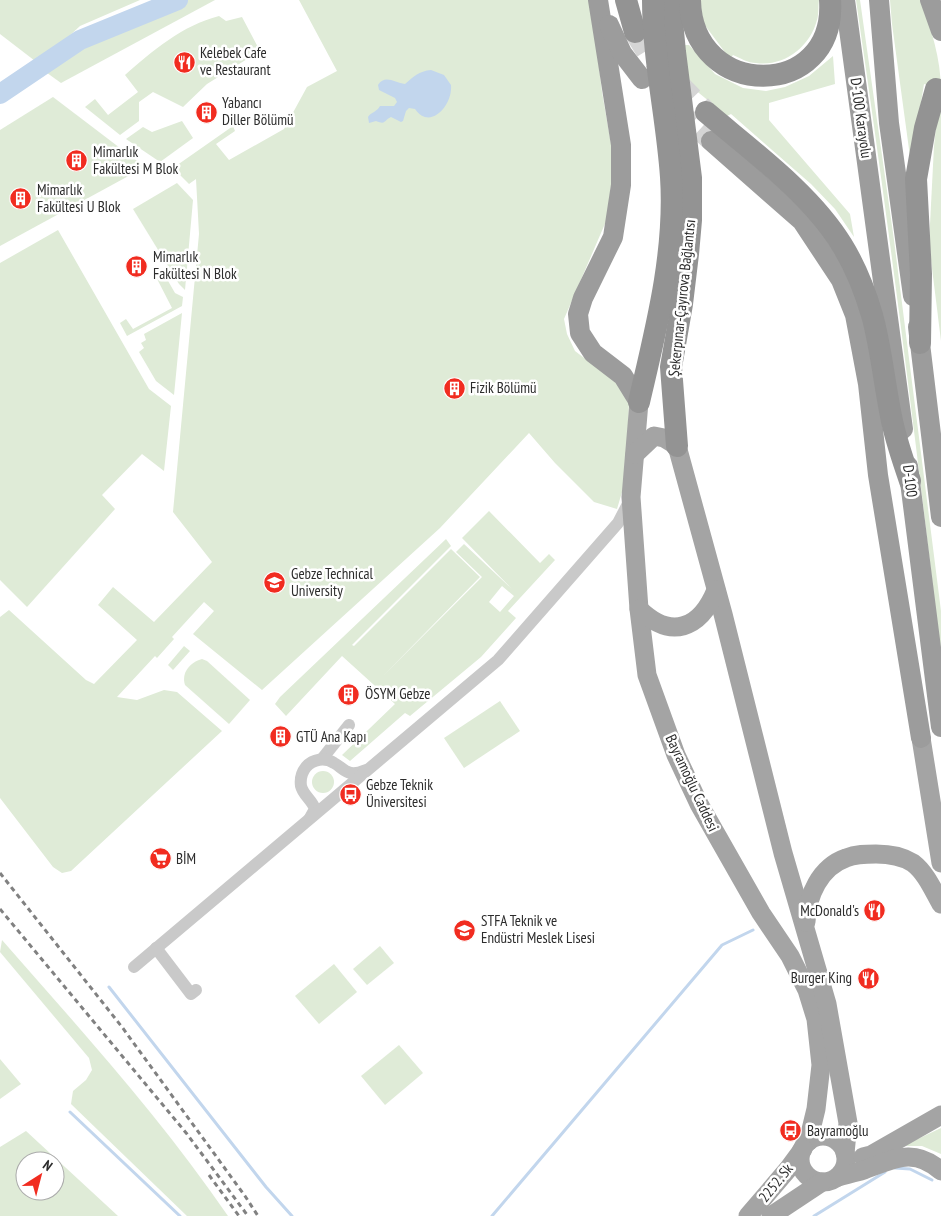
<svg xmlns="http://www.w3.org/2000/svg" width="941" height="1216" viewBox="0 0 941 1216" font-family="'PT Sans Narrow',sans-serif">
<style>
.green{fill:#dfebd7;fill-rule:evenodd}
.water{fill:#c2d6ed}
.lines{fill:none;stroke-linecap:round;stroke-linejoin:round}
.stream{stroke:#c2d6ed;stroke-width:3}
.river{stroke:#c2d6ed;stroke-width:20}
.trunk-tunnel{stroke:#d5d5d5;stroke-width:20;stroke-dasharray:20 10;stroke-linecap:butt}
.motorway-tunnel{stroke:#d5d5d5;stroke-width:22;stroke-dasharray:22 11;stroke-linecap:butt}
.minor{stroke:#c9c9c9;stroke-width:12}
.primary{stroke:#a4a4a4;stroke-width:19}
.trunk{stroke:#9c9c9c;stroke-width:20}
.motorway{stroke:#939393;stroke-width:22}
.rail{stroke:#818181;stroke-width:3;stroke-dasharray:5 4;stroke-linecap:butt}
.labels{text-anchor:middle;stroke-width:5;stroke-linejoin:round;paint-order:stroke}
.poi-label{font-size:15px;fill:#2c2c2c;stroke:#fff;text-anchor:start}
.street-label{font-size:15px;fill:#2c2c2c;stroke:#fff}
</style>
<rect width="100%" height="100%" fill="#fff"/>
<g class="green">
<path d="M 0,0 L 140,0 L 80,26 L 39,64 L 0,34 Z"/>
<path d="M 177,0 L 215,0 L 61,83 L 43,70 L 90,38 Z"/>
<path d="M 299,0 L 591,0 L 602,92 L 614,161 L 607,219 L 564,319 L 567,334 L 575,351 L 617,383 L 629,400 L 627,475 L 617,509 L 594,502 L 555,463 L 529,433 L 440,528 L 262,690 L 193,634 L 214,611 L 204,602 L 172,637 L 174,639 L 157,658 L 155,656 L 117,697 L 137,700 L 164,690 L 177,692 L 222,731 L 71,871 L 62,873 L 53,867 L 0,798 L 0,617 L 9,610 L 86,680 L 94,684 L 137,640 L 98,605 L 113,587 L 154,622 L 212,562 L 173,512 L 199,234 L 196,179 L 189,184 L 173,168 L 233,126 L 235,131 L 216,144 L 229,160 L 284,129 L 307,87 L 337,71 Z"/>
<path d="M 699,0 L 819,0 C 818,6 819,14 817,20 C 810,47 784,67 756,63 C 748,63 740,58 733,55 L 730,59 L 704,24 Z"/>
<path d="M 856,0 L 860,0 L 894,240 L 941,611 L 941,658 C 916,438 888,219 856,0 Z"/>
<path d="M 890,0 L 921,0 C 931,29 941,59 941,90 L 924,84 L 911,164 L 892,24 Z"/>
<path d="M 219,16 L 226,21 L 242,17 L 260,51 L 207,84 L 183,107 L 153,92 L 139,102 L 139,121 L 120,135 L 85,107 L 95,99 L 108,115 L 138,92 L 125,75 C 152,51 183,25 219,16 Z"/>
<path d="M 682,45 L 689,45 L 715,74 L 743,88 L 766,91 L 785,87 L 809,76 L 833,56 L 835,84 L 769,103 L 769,120 L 850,214 L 854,237 L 835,209 L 811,184 L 731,114 L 727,116 L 688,84 Z"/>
<path d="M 53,97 L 145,167 L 0,246 L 0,130 Z"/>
<path d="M 941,104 L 941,341 L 929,244 L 934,146 L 937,118 Z"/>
<path d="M 182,121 L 193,138 L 160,162 L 126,139 L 143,127 L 152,132 Z"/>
<path d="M 177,183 L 193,200 L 185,290 L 179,284 L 133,209 Z"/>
<path d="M 58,230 L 149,389 L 171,406 L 164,471 L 142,454 L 102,495 L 115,509 L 27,607 L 0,580 L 0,263 Z"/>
<path d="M 160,267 L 175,293 L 183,297 L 182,306 L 127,336 L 120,323 L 126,319 L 133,329 L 172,308 L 153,271 Z"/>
<path d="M 182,313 L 174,395 L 156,381 L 139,352 L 144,348 L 141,343 L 146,340 L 144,334 Z"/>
<path d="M 489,511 L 540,563 L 549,554 L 555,560 L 508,611 L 516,618 L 481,657 L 410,716 L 405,713 L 350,761 L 342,755 L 395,704 L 342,656 L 286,716 L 275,704 L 280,697 L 446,539 L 451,546 L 352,645 L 354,646 L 451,549 L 480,577 L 383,676 L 482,577 L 456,552 L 464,544 L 513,590 L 462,538 ZM 502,586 L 514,596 L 500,612 L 489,602 Z"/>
<path d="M 184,646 L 190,651 L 173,670 L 168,665 Z"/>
<path d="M 202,659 L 207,661 L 250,700 L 229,724 L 185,685 C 181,673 190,662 202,659 Z"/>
<path d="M 500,701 L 520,731 L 464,768 L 444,738 Z"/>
<circle cx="323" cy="782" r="11"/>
<path d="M 2,940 C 80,1029 161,1118 228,1216 L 187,1216 L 71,1104 L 73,1091 L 86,1080 L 92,1070 L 89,1058 L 0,952 Z"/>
<path d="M 380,946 L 394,963 L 367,985 L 353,969 Z"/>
<path d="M 334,964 L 357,992 L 319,1024 L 295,996 Z"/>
<path d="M 399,1045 L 423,1073 L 385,1105 L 361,1076 Z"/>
<path d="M 0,1059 L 21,1084 L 0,1099 Z"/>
<path d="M 941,1128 L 941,1154 L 922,1146 L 903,1146 Z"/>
<path d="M 26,1131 L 118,1216 L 0,1216 L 0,1147 ZM 25,1161 L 55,1161 L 55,1191 L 25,1191 Z"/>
</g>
<path class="water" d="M 431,70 L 444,75 L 451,85 C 453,105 430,131 415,109 L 409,108 L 406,111 L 403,121 L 401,122 L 391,117 C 383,121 386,125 376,121 L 369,123 L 368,117 C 371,112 377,112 380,106 L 394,106 L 397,102 L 395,98 L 379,90 L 378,85 C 385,74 395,83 405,84 C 413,77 419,71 431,70 Z"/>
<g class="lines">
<g class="stream">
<path d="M 109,987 L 266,1187 L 292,1216"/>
<path d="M 70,1112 L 180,1216"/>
<path d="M 895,1168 L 910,1169 L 932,1180"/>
<path d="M 492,1216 L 722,945 L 753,930"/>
<path d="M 814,1216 L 885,1172"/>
</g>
<path class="river" d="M 0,94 L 80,40 L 178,0"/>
<path class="trunk-tunnel" d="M 677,110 L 711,141"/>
<path class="motorway-tunnel" d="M 635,32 L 648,53 L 706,112"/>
<g class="minor">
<path d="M 322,759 L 349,725"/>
<path d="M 310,818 L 315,809 C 312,800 303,795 301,786 C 300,779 302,772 306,767 C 313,759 325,757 334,763 C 340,766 344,772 351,773 C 357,774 361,772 366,770"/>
<path d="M 156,948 L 191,994 L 196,990"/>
<path d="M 134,967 L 498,660 L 618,523 L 630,500"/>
</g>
<g class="primary">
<path d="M 639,402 L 631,497 L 639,609 L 647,675 L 676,755 L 699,804 L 761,913 L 790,956 L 807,990 L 816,1019 L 821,1065 L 816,1109 L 808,1142"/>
<path d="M 635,454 L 654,436 L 664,438 L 677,446 L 723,614 L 783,853 L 827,1004 L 848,1123 L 845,1153"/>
<path d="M 639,609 C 671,640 700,629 716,590"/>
<path d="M 921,738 L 941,863"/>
<path d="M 806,922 C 807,896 820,867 846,858 C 856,854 866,854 876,854 C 888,854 902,856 913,863 C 926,873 933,890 941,904"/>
<circle cx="823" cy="1159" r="23"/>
<path d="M 863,1157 L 871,1155 L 941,1115"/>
<path d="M 838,1177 C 845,1175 853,1173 861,1171 C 891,1161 912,1145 941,1171"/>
<path d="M 748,1216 L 789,1168 L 803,1149"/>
<path d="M 771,1216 L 822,1182"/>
</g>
<g class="trunk">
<path d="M 598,0 L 621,145 L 621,185 L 613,237 L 583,298 L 578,314 L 580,333 L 593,353 L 623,376 L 639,402"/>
<path d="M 845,0 L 903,429"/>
<path d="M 879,0 L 889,123 L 913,296"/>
<path d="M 930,0 L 941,31"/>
<path d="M 609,25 L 622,53 L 642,79"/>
<path d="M 711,141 L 802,221 L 841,280 L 855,315 L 868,384 L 878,475 L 921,738"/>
<path d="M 918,327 L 941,517"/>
<path d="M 908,466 L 941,727"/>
</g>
<g class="motorway">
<path d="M 626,0 L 635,32"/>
<path d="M 670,0 L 675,52 L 691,178 L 691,220 L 688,254 L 682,304 L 671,367 L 677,446"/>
<path d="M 690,0 C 692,101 837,101 830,0"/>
<path d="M 706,112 C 752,151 811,194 842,245 C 855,266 865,291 872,315 C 881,347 884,382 891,416 C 895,438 903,460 910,481"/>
<path d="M 920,343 L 921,274 L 916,179 L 925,128 L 936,89"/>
<path d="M 639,402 C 656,329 676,253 671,177 C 667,118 653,60 653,0"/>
</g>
<g class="rail">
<path d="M 0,873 L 122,1027 L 245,1196 L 258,1216"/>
<path d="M 0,909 L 187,1134 L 248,1216"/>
<path d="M 209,1175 L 239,1216"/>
</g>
</g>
<defs>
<symbol id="restaurant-disc" viewBox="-11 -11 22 22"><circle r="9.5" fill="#f12c20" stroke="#fff"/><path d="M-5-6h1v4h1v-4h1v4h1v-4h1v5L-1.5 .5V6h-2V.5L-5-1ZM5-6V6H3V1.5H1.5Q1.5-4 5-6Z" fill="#fff"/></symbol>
<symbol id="building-disc" viewBox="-11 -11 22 22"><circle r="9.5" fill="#f12c20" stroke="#fff"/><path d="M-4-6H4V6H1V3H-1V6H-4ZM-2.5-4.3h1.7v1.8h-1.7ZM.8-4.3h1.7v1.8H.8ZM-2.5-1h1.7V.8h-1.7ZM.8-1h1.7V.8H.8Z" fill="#fff"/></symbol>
<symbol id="university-disc" viewBox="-11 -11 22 22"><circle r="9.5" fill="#f12c20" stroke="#fff"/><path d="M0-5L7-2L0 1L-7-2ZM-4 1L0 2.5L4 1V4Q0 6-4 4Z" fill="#fff"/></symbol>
<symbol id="bus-disc" viewBox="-11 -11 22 22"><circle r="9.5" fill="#f12c20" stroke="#fff"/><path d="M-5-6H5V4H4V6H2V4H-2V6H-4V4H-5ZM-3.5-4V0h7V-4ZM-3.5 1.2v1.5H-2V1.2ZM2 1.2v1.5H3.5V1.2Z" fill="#fff"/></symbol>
<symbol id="supermarket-disc" viewBox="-11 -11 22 22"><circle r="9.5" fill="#f12c20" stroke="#fff"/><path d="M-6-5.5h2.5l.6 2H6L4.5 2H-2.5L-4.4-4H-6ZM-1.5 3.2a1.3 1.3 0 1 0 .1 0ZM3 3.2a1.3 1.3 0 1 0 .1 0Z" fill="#fff"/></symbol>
<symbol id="school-disc" viewBox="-11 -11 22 22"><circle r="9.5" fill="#f12c20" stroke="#fff"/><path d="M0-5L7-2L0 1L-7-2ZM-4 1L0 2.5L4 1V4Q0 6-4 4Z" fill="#fff"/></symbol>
</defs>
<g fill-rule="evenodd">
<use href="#restaurant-disc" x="172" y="50" width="25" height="25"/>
<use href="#building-disc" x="194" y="100" width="25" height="25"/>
<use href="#building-disc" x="64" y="148" width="25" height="25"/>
<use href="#building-disc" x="8" y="186" width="25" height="25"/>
<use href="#building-disc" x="124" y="254" width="25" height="25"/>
<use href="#building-disc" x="442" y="376" width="25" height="25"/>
<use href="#university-disc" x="262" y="570" width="25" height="25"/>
<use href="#building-disc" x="336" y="682" width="25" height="25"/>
<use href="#building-disc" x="268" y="724" width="25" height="25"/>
<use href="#bus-disc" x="338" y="782" width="25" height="25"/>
<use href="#supermarket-disc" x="148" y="846" width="25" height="25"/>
<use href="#restaurant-disc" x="862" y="898" width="25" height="25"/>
<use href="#school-disc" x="452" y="918" width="25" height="25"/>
<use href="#restaurant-disc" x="856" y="966" width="25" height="25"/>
<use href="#bus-disc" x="778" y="1118" width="25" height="25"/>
</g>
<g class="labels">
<g class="poi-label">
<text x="200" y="58">Kelebek Cafe<tspan x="200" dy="17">ve Restaurant</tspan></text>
<text x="222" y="108">Yabancı<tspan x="222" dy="17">Diller Bölümü</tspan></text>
<text x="93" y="157">Mimarlık<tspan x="93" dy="17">Fakültesi M Blok</tspan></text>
<text x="37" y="195">Mimarlık<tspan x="37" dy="17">Fakültesi U Blok</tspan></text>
<text x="153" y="262">Mimarlık<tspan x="153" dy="17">Fakültesi N Blok</tspan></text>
<text x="470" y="393">Fizik Bölümü</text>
<text x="291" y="579">Gebze Technical<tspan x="291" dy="17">University</tspan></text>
<text x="365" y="699">ÖSYM Gebze</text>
<text x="296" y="742">GTÜ Ana Kapı</text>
<text x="366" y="790">Gebze Teknik<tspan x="366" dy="17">Üniversitesi</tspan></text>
<text x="176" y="864">BİM</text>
<text x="859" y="916" text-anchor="end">McDonald's</text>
<text x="481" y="926">STFA Teknik ve<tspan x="481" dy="17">Endüstri Meslek Lisesi</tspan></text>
<text x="852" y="983" text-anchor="end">Burger King</text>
<text x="807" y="1136">Bayramoğlu</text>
</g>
<g class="street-label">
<text transform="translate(861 118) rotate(82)" y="5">D-100 Karayolu</text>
<text transform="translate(682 298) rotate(-84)" y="5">Şekerpınar-Çayırova Bağlantısı</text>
<text transform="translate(910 481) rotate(83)" y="5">D-100</text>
<text transform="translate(692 783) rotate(65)" y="5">Bayramoğlu Caddesi</text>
<text transform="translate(776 1183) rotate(-51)" y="5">2252. Sk</text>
</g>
</g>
<g transform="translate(40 1176) rotate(36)"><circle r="24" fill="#ffffff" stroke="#ababab"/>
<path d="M0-4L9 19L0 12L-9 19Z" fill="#f12c20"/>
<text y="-8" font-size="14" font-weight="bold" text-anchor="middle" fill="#2c2c2c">N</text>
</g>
</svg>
